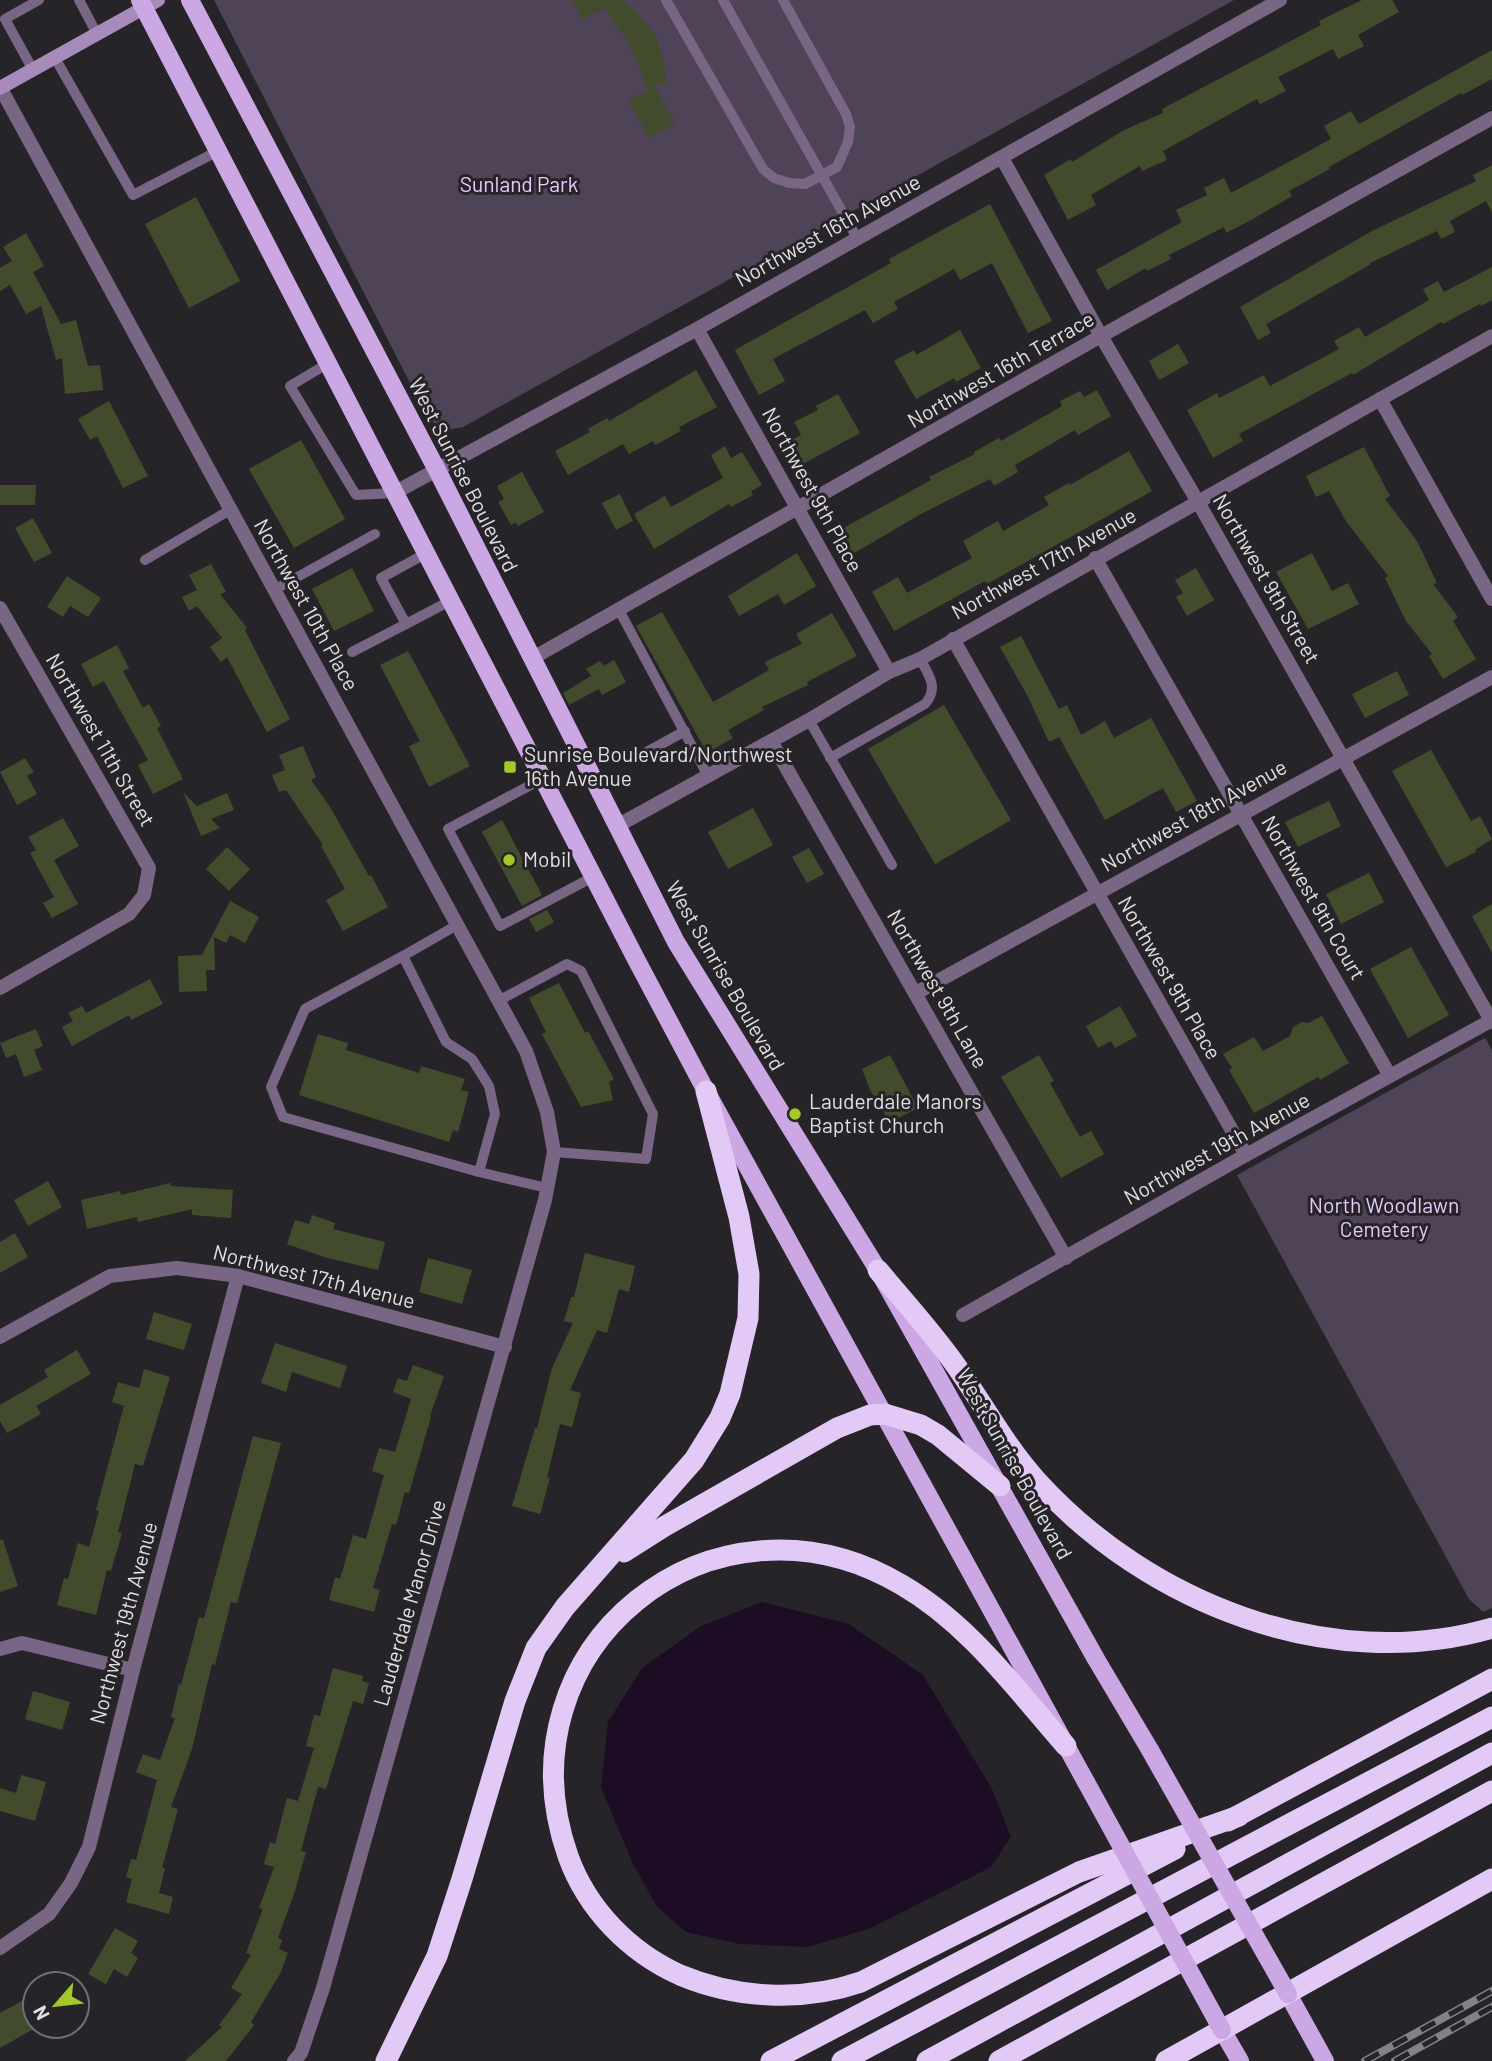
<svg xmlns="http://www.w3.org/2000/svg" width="1492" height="2061" viewBox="0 0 1492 2061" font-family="Barlow,sans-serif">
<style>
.green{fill:#4f4357}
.water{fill:#1c0d25}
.building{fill:#424c2d}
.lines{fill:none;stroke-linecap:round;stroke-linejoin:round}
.lane{stroke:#786684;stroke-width:10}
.street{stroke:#786684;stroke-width:14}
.secondary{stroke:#a78bba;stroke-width:14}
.primary{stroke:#cba7e4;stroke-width:18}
.highway{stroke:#e3c9f5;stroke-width:21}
.rail-casing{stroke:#838185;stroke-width:8}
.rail{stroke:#272429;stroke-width:5;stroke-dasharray:16;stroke-linecap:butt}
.primary-bridge{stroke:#cba7e4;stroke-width:18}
.poi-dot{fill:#a2c928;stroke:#272429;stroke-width:2.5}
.labels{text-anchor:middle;stroke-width:6;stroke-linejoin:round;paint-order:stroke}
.park-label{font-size:21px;fill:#e8c8fd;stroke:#272429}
.street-label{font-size:21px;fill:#e1dfe2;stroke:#272429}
.poi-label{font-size:21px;fill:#e1dfe2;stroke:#272429;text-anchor:start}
</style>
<rect width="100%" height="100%" fill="#272429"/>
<g class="green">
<path d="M 214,0 L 1234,0 L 463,427 L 447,430 L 429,420 Z"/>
<path d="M 1485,1038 L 1492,1050 L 1492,1608 L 1483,1612 L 1469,1599 L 1237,1175 Z"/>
</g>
<path class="water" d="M 762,1602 L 849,1624 L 923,1675 L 992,1789 L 1011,1837 L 991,1867 L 871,1928 L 808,1947 L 740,1944 L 686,1932 L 657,1907 L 632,1862 L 601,1787 L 608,1722 L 642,1668 L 701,1626 Z"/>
<g class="building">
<path d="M 572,0 L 622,0 L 630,5 L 655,34 L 663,58 L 667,82 L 647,88 L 631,47 L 604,8 L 583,20 Z"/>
<path d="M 1362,0 L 1392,0 L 1399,12 L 1358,35 L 1364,46 L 1338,59 L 1333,49 L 1278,77 L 1286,91 L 1260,104 L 1257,99 L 1163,151 L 1167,160 L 1142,171 L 1140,166 L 1091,195 L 1096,205 L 1068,220 L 1044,175 L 1071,159 L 1072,162 L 1124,130 L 1163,113 L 1162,109 L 1321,25 L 1319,21 Z"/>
<path d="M 1492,50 L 1492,79 L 1462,95 L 1461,93 L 1329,167 L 1330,169 L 1289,191 L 1292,196 L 1253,219 L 1226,233 L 1224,227 L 1169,255 L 1171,259 L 1147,271 L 1146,268 L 1107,290 L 1096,270 L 1182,222 L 1176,210 L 1207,195 L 1204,188 L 1224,178 L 1231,193 L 1331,139 L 1324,126 L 1351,111 L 1359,124 Z"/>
<path d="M 654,86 L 675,123 L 649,138 L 629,101 Z"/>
<path d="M 1492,165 L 1492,212 L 1486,201 L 1450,221 L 1455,232 L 1441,239 L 1437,231 L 1370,263 L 1371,264 L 1266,324 L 1271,333 L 1258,340 L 1240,307 L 1372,231 L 1476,181 L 1473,175 Z"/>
<path d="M 196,197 L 240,281 L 189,308 L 145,224 Z"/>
<path d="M 990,204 L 1052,321 L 1028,333 L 992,263 L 960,280 L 954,269 L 894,302 L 898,309 L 873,323 L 865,310 L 773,359 L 785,381 L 759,395 L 735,350 L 891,263 L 889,259 Z"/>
<path d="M 26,233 L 44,266 L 33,272 L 61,324 L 76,320 L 88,366 L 100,365 L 103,390 L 65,394 L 62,358 L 56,360 L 41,306 L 26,314 L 10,285 L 0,291 L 0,268 L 12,261 L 3,247 Z"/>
<path d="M 1492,267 L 1492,300 L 1481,306 L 1480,304 L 1443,324 L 1441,322 L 1353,375 L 1352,373 L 1239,434 L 1243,441 L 1213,458 L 1187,410 L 1217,393 L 1219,398 L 1264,375 L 1270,386 L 1339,349 L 1334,341 L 1359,327 L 1365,337 L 1429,300 L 1423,289 L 1438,281 L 1444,292 Z"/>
<path d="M 960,330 L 981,368 L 956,382 L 954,378 L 916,399 L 894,361 L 914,350 L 916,355 Z"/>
<path d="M 1178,344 L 1189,363 L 1159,380 L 1149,361 Z"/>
<path d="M 696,370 L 717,407 L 679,427 L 681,431 L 655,445 L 653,441 L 629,454 L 623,444 L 568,475 L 555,451 L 590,432 L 588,429 L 607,418 L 609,421 Z"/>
<path d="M 1097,390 L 1111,416 L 1078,435 L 1075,430 L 1015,465 L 1018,472 L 994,486 L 990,479 L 921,514 L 851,555 L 838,531 L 931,480 L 929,477 L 975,454 L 974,452 L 999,438 L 1001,441 L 1062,406 L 1060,401 L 1080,391 L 1084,397 Z"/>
<path d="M 838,394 L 860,433 L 799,466 L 787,442 L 801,435 L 794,422 L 818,410 L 816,406 Z"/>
<path d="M 109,401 L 148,476 L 123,488 L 97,436 L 90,440 L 78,419 Z"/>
<path d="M 301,440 L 345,519 L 294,548 L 249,469 Z"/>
<path d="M 725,446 L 731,458 L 742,452 L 762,485 L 751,491 L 753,495 L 731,507 L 729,504 L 654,549 L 634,514 L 665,496 L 671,507 L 723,478 L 711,455 Z"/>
<path d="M 1364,447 L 1390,496 L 1385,499 L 1417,541 L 1437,583 L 1433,584 L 1458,617 L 1453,621 L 1476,659 L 1443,679 L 1429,656 L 1432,654 L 1406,621 L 1385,578 L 1388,576 L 1346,521 L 1329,491 L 1316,497 L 1306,476 Z"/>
<path d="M 1129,451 L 1152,491 L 987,584 L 985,581 L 894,631 L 872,592 L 898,577 L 907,593 L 972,558 L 963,541 L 998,521 L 1003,531 L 1049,505 L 1044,497 L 1069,483 L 1070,485 Z"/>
<path d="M 522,472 L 544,512 L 518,526 L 516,522 L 511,525 L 498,502 L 504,499 L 497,486 Z"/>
<path d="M 0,485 L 36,485 L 35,505 L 0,505 Z"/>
<path d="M 620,494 L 633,521 L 616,530 L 602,503 Z"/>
<path d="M 33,518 L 52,553 L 34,562 L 15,528 Z"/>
<path d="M 797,553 L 816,586 L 784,605 L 778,594 L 739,616 L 728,596 Z"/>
<path d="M 1312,553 L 1332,591 L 1348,583 L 1359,604 L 1308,629 L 1276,572 Z"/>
<path d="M 211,564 L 226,592 L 220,594 L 247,628 L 245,630 L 290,719 L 267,732 L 227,657 L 221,662 L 210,647 L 222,638 L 197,606 L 189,611 L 182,597 L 197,590 L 189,575 Z"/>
<path d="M 352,568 L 374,611 L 334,631 L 312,589 Z"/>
<path d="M 1196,568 L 1214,600 L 1187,616 L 1176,597 L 1183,593 L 1175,580 Z"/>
<path d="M 67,576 L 101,598 L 88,617 L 70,606 L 63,617 L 47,607 Z"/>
<path d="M 662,612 L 713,702 L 769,670 L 765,662 L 802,644 L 796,634 L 832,613 L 857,656 L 807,682 L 808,685 L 762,707 L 764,710 L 728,730 L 733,738 L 707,753 L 636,626 Z"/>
<path d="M 1021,636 L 1059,709 L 1067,705 L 1081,735 L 1105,721 L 1114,738 L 1151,718 L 1197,801 L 1176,812 L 1163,788 L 1105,820 L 1059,737 L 1049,742 L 1028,697 L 1000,647 Z"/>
<path d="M 117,645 L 129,668 L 123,671 L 143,708 L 149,704 L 161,726 L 157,728 L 183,779 L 153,794 L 138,765 L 148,760 L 104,681 L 93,687 L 81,664 Z"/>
<path d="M 408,651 L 470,766 L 429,787 L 409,746 L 420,741 L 380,665 Z"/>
<path d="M 614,660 L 626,682 L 602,695 L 599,689 L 569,705 L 563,693 L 591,676 L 586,669 L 600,661 L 604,666 Z"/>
<path d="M 1397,671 L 1409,695 L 1365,718 L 1352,694 Z"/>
<path d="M 944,705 L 1011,820 L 935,864 L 868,749 Z"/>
<path d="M 303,746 L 316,777 L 311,780 L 330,807 L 369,876 L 371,875 L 388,907 L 343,931 L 326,900 L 345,889 L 321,846 L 323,845 L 286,790 L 279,792 L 272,775 L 285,770 L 279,755 Z"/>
<path d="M 1431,750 L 1471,821 L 1480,816 L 1492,839 L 1475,850 L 1476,852 L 1446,867 L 1392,771 Z"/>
<path d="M 25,758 L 34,772 L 27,776 L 37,794 L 17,805 L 0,772 Z"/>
<path d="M 183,792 L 197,806 L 227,793 L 234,810 L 211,819 L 220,828 L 201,836 Z"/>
<path d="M 1329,801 L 1341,826 L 1298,847 L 1285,822 Z"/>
<path d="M 753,808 L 773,845 L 728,869 L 708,832 Z"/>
<path d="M 63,818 L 79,846 L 54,860 L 78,904 L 52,918 L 43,903 L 54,897 L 30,853 L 36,850 L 28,837 Z"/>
<path d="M 502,820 L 542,895 L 522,906 L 482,832 Z"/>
<path d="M 227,847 L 250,869 L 229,891 L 206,869 Z"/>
<path d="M 809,848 L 824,874 L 807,883 L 792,857 Z"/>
<path d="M 1369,873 L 1384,902 L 1341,924 L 1326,894 Z"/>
<path d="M 230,901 L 259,917 L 245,943 L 230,935 L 226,943 L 214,937 L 215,970 L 206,970 L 207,991 L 179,992 L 178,956 L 202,955 Z"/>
<path d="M 1492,904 L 1492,953 L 1472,916 Z"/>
<path d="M 547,910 L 554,922 L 536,932 L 529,919 Z"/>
<path d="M 1411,947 L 1449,1015 L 1408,1038 L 1370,969 Z"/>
<path d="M 150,979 L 163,1004 L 131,1020 L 129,1015 L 72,1046 L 62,1027 L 73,1021 L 68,1013 L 82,1006 L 86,1013 Z"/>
<path d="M 559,983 L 585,1033 L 588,1031 L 614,1079 L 609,1082 L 613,1100 L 581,1107 L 542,1034 L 546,1032 L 529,998 Z"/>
<path d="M 1120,1006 L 1137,1036 L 1115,1048 L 1111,1041 L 1098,1048 L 1086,1026 Z"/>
<path d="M 1322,1016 L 1349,1063 L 1320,1080 L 1318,1077 L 1254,1113 L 1229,1070 L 1232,1068 L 1223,1054 L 1254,1037 L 1263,1051 L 1290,1036 L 1293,1027 L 1302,1022 L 1308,1023 Z"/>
<path d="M 36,1029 L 43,1046 L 34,1050 L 42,1070 L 24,1077 L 16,1054 L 6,1058 L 0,1043 Z"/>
<path d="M 318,1034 L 348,1043 L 346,1050 L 419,1073 L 421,1066 L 465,1079 L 461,1090 L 469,1092 L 458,1132 L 453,1130 L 449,1142 L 299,1095 Z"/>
<path d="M 890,1055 L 918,1108 L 890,1122 L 870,1090 L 862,1069 Z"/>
<path d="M 1039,1055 L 1054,1081 L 1050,1083 L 1080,1137 L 1091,1131 L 1104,1154 L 1061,1178 L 1001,1077 Z"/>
<path d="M 48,1181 L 62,1207 L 28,1226 L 14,1200 Z"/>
<path d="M 170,1183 L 171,1186 L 233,1190 L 231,1218 L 192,1215 L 192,1209 L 138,1222 L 137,1217 L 87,1229 L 81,1200 L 120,1191 L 121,1195 Z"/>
<path d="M 312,1215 L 335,1223 L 333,1229 L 385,1242 L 378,1270 L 324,1257 L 287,1244 L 295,1220 L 309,1224 Z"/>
<path d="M 15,1233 L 28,1257 L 0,1273 L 0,1242 Z"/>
<path d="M 585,1253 L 635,1266 L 629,1292 L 619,1289 L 607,1333 L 597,1330 L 570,1390 L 581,1393 L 572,1427 L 560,1424 L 547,1477 L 550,1478 L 540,1514 L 512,1506 L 535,1428 L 537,1428 L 552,1368 L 573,1323 L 564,1321 L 571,1297 L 574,1297 Z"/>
<path d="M 428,1258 L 472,1270 L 462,1304 L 419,1292 Z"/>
<path d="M 154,1312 L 192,1324 L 184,1350 L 146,1339 Z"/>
<path d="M 275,1343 L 347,1366 L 340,1388 L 292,1372 L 286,1392 L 261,1383 Z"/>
<path d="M 77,1350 L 91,1374 L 36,1406 L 41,1414 L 7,1433 L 0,1421 L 0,1405 L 48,1377 L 44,1370 Z"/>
<path d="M 413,1365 L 444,1376 L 430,1416 L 431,1417 L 409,1493 L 405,1492 L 396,1525 L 392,1524 L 373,1588 L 380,1590 L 374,1612 L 329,1600 L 335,1577 L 340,1579 L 353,1535 L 366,1539 L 384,1475 L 372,1471 L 379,1448 L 395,1452 L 411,1399 L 393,1392 L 398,1378 L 407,1381 Z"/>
<path d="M 144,1369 L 170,1377 L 143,1466 L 135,1464 L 118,1532 L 122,1533 L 111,1571 L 107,1570 L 96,1615 L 57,1605 L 64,1578 L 68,1579 L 78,1543 L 89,1547 L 99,1511 L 96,1510 L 124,1406 L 112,1402 L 118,1382 L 139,1388 Z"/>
<path d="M 253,1436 L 281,1443 L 237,1603 L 231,1602 L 215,1665 L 212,1664 L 192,1749 L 171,1807 L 178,1809 L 162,1868 L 165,1868 L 159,1893 L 173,1897 L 169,1914 L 126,1902 L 132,1879 L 126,1877 L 131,1859 L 136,1860 L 157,1780 L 136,1772 L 143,1754 L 160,1760 L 175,1718 L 171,1717 L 179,1684 L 181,1685 L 199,1617 L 204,1618 Z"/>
<path d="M 0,1540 L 3,1540 L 18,1586 L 0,1592 Z"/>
<path d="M 333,1668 L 363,1676 L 362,1681 L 369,1683 L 363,1704 L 353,1701 L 326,1789 L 318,1787 L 301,1851 L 306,1852 L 295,1891 L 278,1938 L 282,1940 L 279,1949 L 288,1953 L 280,1974 L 251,2022 L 254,2025 L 226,2061 L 185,2061 L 222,2027 L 219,2025 L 242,1994 L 231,1988 L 251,1955 L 246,1953 L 263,1909 L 259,1908 L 274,1867 L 264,1864 L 270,1842 L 275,1844 L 287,1798 L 298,1801 L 314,1748 L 306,1746 L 314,1715 L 320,1716 Z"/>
<path d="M 33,1691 L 70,1702 L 62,1730 L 25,1719 Z"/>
<path d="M 21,1775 L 46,1782 L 35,1821 L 0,1811 L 0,1788 L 16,1793 Z"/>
<path d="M 115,1928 L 138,1941 L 131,1953 L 138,1958 L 127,1977 L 114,1969 L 106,1984 L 88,1974 Z"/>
<path d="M 35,1994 L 35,2028 L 0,2048 L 0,2013 Z"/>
</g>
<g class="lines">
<g class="lane">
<path d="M 79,0 L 97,34"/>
<path d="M 666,0 L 763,169 L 774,178 L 789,183 L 805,184 L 837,167 L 848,142 L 850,127 L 846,114 L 783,0"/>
<path d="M 723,0 L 857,238"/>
<path d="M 55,58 L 133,195 L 218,151"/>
<path d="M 33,70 L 5,19 L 39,0"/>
<path d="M 327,364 L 290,386 L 356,495 L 394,493"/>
<path d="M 425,554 L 381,578 L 406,624 L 450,601"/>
<path d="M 145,560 L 230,510"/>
<path d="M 274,590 L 375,534"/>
<path d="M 619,610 L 708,776"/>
<path d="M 352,652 L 406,624"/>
<path d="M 809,720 L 892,865"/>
<path d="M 830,758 L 925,704 C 939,688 929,675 920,659"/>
<path d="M 634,759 L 685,731"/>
<path d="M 542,779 L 448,829 L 500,926 L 593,877"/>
<path d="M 457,925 L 403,956 L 446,1042 L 472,1059 L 489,1086 L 495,1114 L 479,1172 L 547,1188"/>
<path d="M 403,956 L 305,1009 L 271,1087 L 283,1117 L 479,1172"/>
<path d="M 498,1001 L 567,964 L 581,971 L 653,1114 L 646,1159 L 554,1152"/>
</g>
<g class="street">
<path d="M 0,87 L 526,1051 L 547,1112 L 554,1152 L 545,1200 L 323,1988 L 301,2053 L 294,2061"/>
<path d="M 1002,158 L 1101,336 L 1198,502 L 1492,1022"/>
<path d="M 697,329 L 889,672"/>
<path d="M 1380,399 L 1492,599"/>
<path d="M 394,493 L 697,329 L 1280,0"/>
<path d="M 1095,558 L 1390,1076"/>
<path d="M 0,608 L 149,868 L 144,895 L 129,914 L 0,988"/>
<path d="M 953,639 L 1246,1155"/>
<path d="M 531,659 L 1101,336 L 1492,118"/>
<path d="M 771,741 L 1066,1258"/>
<path d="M 617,826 L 809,720 L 889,672 L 920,659 L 1492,336"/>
<path d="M 916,993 L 1492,677"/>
<path d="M 963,1315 L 1246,1155 L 1492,1020"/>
<path d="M 0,1337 L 110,1276 L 177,1268 L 238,1276 L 505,1347"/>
<path d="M 0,1649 L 22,1643 L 133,1670"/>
<path d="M 0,1948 L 49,1914 L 71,1883 L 89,1847 L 133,1670 L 238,1276"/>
</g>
<path class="secondary" d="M 0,88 L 158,0"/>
<g class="primary">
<path d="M 140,0 L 637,961 L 706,1091 L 1086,1782"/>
<path d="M 190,0 L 437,470 L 676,942 L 878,1270 L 1096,1659 L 1150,1750"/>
<path d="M 1288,1994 L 1325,2061"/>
<path d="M 1222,2030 L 1240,2061"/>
</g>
<g class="highway">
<path d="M 878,1270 C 906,1304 937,1337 961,1373 C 986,1409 1007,1448 1037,1481 C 1148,1603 1329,1675 1492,1628"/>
<path d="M 624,1552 L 665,1526 L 837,1428 L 870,1415 L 885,1414 L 921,1425 L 938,1435 L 1000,1486"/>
<path d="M 1066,1746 C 1015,1688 969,1624 902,1585 C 713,1473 495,1648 568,1856 C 587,1909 629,1952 680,1975 C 737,1999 803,2002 861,1982 L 1079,1872 L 1239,1816"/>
<path d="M 1228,1821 L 1492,1679"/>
<path d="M 386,2061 L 437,1956 L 462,1879 L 515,1701 L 536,1648 L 565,1607 L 694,1460 L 720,1418 L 730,1394 L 748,1318 L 749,1274 L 739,1217 L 706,1091"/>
<path d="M 771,2061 L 1175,1849"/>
<path d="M 842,2061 L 1492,1717"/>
<path d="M 927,2061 L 1492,1753"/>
<path d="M 999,2061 L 1492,1791"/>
<path d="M 1166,2061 L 1492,1879"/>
</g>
<defs>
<g id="rail">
<path d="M 1365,2061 L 1492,1991"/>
<path d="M 1395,2061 L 1492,2007"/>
</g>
</defs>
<use href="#rail" class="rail-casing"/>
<use href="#rail" class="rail"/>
<g class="primary-bridge">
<path d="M 1150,1750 L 1288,1994"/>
<path d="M 1086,1782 L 1222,2030"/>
</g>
</g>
<g class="poi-dot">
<rect x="503" y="760" width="14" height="14" rx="3.5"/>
<circle cx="509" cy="860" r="7"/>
<circle cx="795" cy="1114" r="7"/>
</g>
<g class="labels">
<g class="park-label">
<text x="519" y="192">Sunland Park</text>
<text x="1384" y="1213">North Woodlawn<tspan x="1384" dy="24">Cemetery</tspan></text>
</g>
<g class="street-label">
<text transform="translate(828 231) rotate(-29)" y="7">Northwest 16th Avenue</text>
<text transform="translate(1001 370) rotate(-30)" y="7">Northwest 16th Terrace</text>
<text transform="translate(463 475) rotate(63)" y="7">West Sunrise Boulevard</text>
<text transform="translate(812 490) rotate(61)" y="7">Northwest 9th Place</text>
<text transform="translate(1044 564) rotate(-29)" y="7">Northwest 17th Avenue</text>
<text transform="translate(1266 579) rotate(60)" y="7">Northwest 9th Street</text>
<text transform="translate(306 605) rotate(61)" y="7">Northwest 10th Place</text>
<text transform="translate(100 740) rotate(60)" y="7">Northwest 11th Street</text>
<text transform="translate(1194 816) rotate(-29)" y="7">Northwest 18th Avenue</text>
<text transform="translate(1313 898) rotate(60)" y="7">Northwest 9th Court</text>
<text transform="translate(725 976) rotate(60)" y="7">West Sunrise Boulevard</text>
<text transform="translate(1169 978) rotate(60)" y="7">Northwest 9th Place</text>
<text transform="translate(937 989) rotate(60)" y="7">Northwest 9th Lane</text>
<text transform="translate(1217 1149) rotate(-29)" y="7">Northwest 19th Avenue</text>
<text transform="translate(314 1277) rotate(14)" y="7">Northwest 17th Avenue</text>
<text transform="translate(1014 1464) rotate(61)" y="7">West Sunrise Boulevard</text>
<text transform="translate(410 1603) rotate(-74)" y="7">Lauderdale Manor Drive</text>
<text transform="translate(124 1623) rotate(-75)" y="7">Northwest 19th Avenue</text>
</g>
<g class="poi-label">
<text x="524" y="762">Sunrise Boulevard/Northwest<tspan x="524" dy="24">16th Avenue</tspan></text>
<text x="523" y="867">Mobil</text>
<text x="809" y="1109">Lauderdale Manors<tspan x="809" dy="24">Baptist Church</tspan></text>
</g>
</g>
<g transform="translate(56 2005) rotate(242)"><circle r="33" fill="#272429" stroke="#716f73" stroke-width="2"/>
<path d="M0-5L12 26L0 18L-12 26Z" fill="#a2c928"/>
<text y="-10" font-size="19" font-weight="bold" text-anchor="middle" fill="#e1dfe2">N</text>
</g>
</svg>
